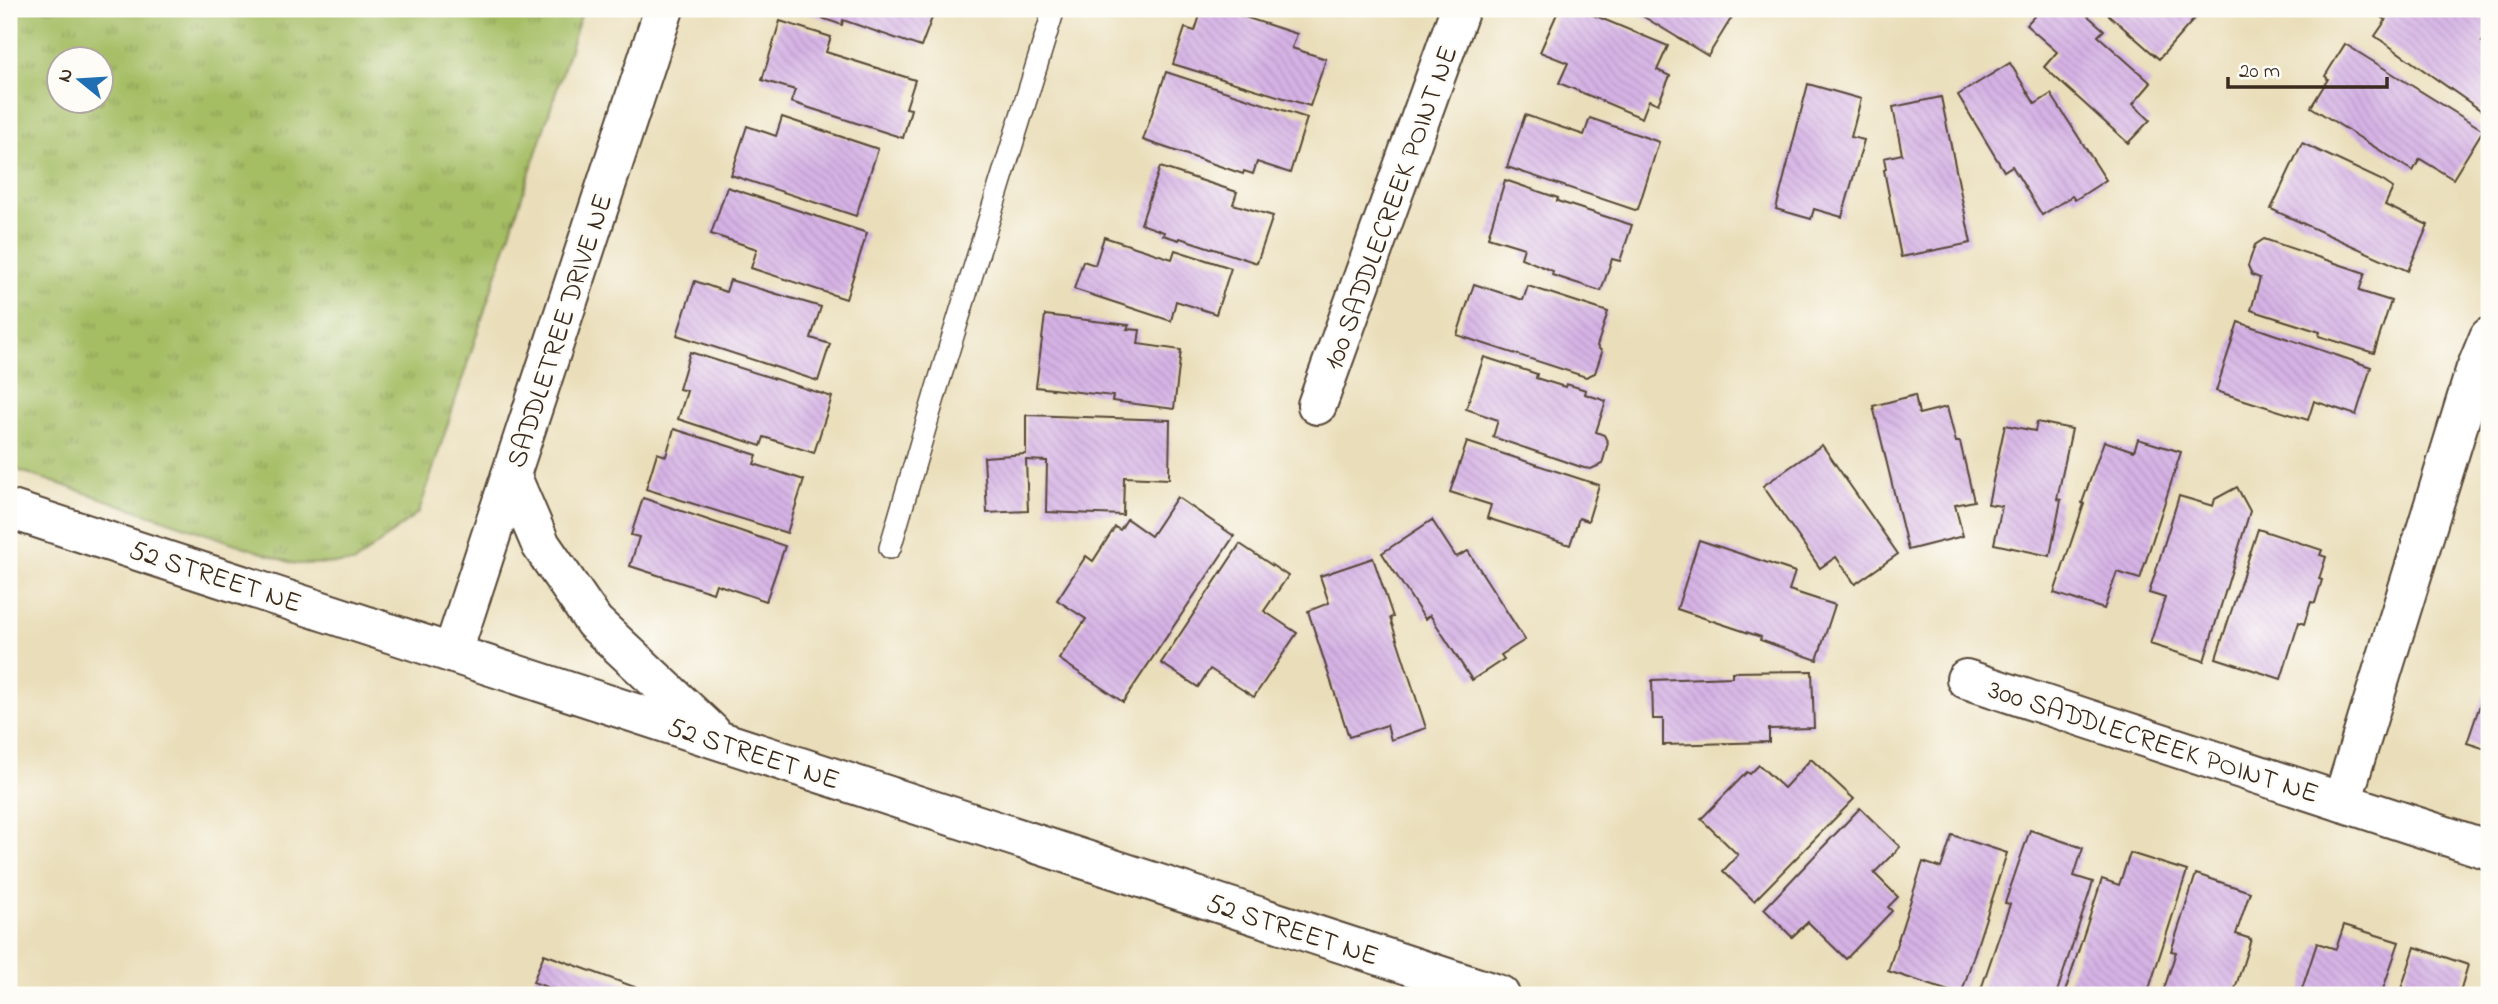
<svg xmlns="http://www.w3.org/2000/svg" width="2498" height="1004" viewBox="0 0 2498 1004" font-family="'Indie Flower',sans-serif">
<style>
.park{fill:url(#park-tufts);stroke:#707440;stroke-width:2;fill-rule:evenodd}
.building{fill:url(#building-back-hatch)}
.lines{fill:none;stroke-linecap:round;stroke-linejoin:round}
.service-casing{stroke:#554535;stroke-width:24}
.minor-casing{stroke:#554535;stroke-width:42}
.tertiary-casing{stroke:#554535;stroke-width:42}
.service{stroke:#fff;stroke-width:21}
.minor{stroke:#fff;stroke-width:38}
.tertiary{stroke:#fff;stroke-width:38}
.labels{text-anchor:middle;stroke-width:5;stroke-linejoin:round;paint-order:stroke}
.street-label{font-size:28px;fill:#3b2a1e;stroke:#fdfcf7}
</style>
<defs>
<pattern id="park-tufts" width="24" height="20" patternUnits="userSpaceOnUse" patternTransform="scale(1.75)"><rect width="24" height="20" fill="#a5bd63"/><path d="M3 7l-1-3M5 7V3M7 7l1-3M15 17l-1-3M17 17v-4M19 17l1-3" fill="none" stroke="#889a51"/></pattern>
<pattern id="building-back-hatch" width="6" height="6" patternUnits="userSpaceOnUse" patternTransform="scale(1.75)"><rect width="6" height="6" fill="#d5b2e5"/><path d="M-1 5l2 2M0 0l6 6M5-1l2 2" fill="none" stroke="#b899c4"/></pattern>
</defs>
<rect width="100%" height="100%" fill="#fdfcf7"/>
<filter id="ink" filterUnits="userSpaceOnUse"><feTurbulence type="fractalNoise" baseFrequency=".0143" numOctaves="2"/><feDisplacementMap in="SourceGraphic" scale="14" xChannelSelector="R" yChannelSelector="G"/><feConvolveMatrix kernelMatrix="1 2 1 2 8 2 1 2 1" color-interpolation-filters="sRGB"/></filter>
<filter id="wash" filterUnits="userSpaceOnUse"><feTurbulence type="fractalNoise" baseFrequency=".00686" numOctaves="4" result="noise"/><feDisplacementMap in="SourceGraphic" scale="28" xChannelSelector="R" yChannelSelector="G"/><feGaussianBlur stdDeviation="1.57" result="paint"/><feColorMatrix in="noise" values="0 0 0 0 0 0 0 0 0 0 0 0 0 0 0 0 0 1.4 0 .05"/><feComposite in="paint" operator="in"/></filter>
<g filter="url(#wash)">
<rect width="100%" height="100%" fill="#eadeba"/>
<path class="park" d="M 9,9 L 583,9 L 419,512 L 354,563 L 295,564 L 9,467 ZM 60,60 L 102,60 L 102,102 L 60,102 Z"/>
<g id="blocks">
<g class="building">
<path d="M 796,9 L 916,9 L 933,15 L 921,47 L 843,20 L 842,25 Z"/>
<path d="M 1202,9 L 1220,9 L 1297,34 L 1292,48 L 1326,59 L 1310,106 L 1173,64 L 1185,28 L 1195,31 Z"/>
<path d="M 1559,9 L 1579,9 L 1668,46 L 1657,70 L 1670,76 L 1658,104 L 1649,100 L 1642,118 L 1559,83 L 1568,63 L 1540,52 Z"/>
<path d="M 1631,9 L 1737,9 L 1708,56 Z"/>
<path d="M 2041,9 L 2080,9 L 2104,30 L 2098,36 L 2151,83 L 2133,104 L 2150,120 L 2128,143 L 2044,67 L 2057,52 L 2026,25 Z"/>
<path d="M 2102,9 L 2203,9 L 2159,59 Z"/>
<path d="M 2376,9 L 2480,9 L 2489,15 L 2489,32 L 2482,42 L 2489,46 L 2489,116 L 2375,36 L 2386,20 L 2374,12 Z"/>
<path d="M 780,21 L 831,37 L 826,52 L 915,80 L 906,108 L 911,109 L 903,138 L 791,102 L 795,90 L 762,80 Z"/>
<path d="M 2345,44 L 2483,130 L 2453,179 L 2420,159 L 2413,171 L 2311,107 L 2328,79 L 2325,76 Z"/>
<path d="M 2010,63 L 2035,104 L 2051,94 L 2106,180 L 2075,200 L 2072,196 L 2042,215 L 2012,166 L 2004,171 L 1958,95 Z"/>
<path d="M 1166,72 L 1307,118 L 1290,173 L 1257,162 L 1253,174 L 1244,171 L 1243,174 L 1143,140 Z"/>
<path d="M 1808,84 L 1861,99 L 1851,137 L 1864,140 L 1842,217 L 1814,209 L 1811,219 L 1776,209 Z"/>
<path d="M 1941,97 L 1971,243 L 1901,257 L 1884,170 L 1886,169 L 1884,158 L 1902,154 L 1893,107 Z"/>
<path d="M 1525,115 L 1584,135 L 1590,118 L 1659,142 L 1638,209 L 1635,210 L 1507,167 Z"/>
<path d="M 782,117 L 878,149 L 856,216 L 731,175 L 747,126 L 776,136 Z"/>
<path d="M 2302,143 L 2383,181 L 2393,188 L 2385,205 L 2428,225 L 2408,271 L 2271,209 Z"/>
<path d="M 1160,167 L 1237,192 L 1233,204 L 1273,216 L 1257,263 L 1180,238 L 1179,240 L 1163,235 L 1164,232 L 1141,224 Z"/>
<path d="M 1505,180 L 1558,198 L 1557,201 L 1632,225 L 1620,261 L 1612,259 L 1601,291 L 1552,275 L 1553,271 L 1521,258 L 1524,248 L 1488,237 Z"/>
<path d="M 727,187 L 867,233 L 846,299 L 751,268 L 757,249 L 711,234 Z"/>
<path d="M 1104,237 L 1172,259 L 1175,250 L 1231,268 L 1216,314 L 1176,301 L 1171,321 L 1074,289 L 1083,261 L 1095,265 Z"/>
<path d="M 2264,239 L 2365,273 L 2359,291 L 2391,301 L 2374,353 L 2319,336 L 2320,332 L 2251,310 L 2260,278 L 2252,275 L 2248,266 L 2255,245 Z"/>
<path d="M 730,280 L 821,307 L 811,338 L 830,344 L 818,381 L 677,335 L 695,281 L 726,292 Z"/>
<path d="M 1474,284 L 1523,300 L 1528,286 L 1608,312 L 1597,346 L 1602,352 L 1595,373 L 1586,377 L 1457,335 Z"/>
<path d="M 1045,315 L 1129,325 L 1127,329 L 1140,330 L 1138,344 L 1181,350 L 1174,409 L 1112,401 L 1113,396 L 1036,387 Z"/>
<path d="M 2238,322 L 2371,367 L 2356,415 L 2314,401 L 2308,420 L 2216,391 Z"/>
<path d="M 690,352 L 832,397 L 814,453 L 764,437 L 761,446 L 678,419 L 687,391 L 679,389 Z"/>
<path d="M 1484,357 L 1537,374 L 1536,378 L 1565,387 L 1566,384 L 1586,390 L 1585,394 L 1606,401 L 1596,432 L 1604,435 L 1608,443 L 1602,464 L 1591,469 L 1584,468 L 1493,437 L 1498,420 L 1466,409 Z"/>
<path d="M 1915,395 L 1919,414 L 1947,407 L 1956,442 L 1960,442 L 1974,501 L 1955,505 L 1963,536 L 1908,550 L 1873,406 Z"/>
<path d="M 1026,415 L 1170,420 L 1169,479 L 1124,477 L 1123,515 L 1046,512 L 1047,461 L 1026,460 L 1028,511 L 987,513 L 984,457 L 1026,454 Z"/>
<path d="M 2037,422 L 2072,429 L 2057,499 L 2061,500 L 2050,556 L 1994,544 L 2002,506 L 1988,504 L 2005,425 L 2035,431 Z"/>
<path d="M 674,429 L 757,455 L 754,464 L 804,480 L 787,533 L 646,489 L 657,453 L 666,456 Z"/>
<path d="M 2138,439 L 2181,452 L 2140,579 L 2117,572 L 2104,609 L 2054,593 L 2084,504 L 2082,503 L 2104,441 L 2134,451 Z"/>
<path d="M 1467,442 L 1599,485 L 1588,521 L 1579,518 L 1570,545 L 1487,518 L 1491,505 L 1450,492 Z"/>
<path d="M 1822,445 L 1898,554 L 1855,584 L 1836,557 L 1820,568 L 1763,486 Z"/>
<path d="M 2237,487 L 2250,511 L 2204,661 L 2150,644 L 2165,598 L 2149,593 L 2179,496 L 2213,506 L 2215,499 Z"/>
<path d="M 1177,497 L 1234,536 L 1123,702 L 1059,659 L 1086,619 L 1057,600 L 1086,556 L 1093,561 L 1115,527 L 1120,530 L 1127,519 L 1151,536 Z"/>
<path d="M 643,498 L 785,546 L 766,601 L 716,584 L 713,593 L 630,566 L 639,537 L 631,535 Z"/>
<path d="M 1432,520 L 1456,557 L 1468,551 L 1525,640 L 1501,655 L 1504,659 L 1472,680 L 1430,615 L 1425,619 L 1382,553 Z"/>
<path d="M 2258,529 L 2322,550 L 2320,555 L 2326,557 L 2319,579 L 2322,580 L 2315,603 L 2311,602 L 2304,624 L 2299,622 L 2281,679 L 2216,658 Z"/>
<path d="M 1699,540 L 1795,572 L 1789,590 L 1835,605 L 1817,660 L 1760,640 L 1761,637 L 1677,609 Z"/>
<path d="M 1240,544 L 1288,576 L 1264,611 L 1297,633 L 1254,697 L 1210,669 L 1198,687 L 1161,663 Z"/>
<path d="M 1373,558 L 1393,617 L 1390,618 L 1426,728 L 1391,740 L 1387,725 L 1349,737 L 1308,611 L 1329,603 L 1320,576 Z"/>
<path d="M 1812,671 L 1814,728 L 1769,729 L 1769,742 L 1663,745 L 1663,719 L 1653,719 L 1652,680 L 1732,677 L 1732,672 Z"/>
<path d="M 2484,693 L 2489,695 L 2489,750 L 2467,743 Z"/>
<path d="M 1811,759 L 1854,799 L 1754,901 L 1723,871 L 1738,855 L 1701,819 L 1747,772 L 1750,774 L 1759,765 L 1784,788 Z"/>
<path d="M 1860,808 L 1900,847 L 1874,873 L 1898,897 L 1888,907 L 1892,911 L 1846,959 L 1808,922 L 1792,937 L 1764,909 Z"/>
<path d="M 2030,830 L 2083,848 L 2074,876 L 2093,882 L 2056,995 L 2036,995 L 2019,990 L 2018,995 L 1989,995 L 1980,992 L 2010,904 L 2005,903 Z"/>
<path d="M 1952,835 L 2007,853 L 1961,995 L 1888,971 L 1923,862 L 1941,868 Z"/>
<path d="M 2130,853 L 2187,871 L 2147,995 L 2064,995 L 2102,879 L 2119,885 Z"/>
<path d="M 2196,874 L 2250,892 L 2236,934 L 2251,939 L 2233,995 L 2162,995 L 2176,952 L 2171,951 Z"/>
<path d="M 2344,925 L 2399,942 L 2381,995 L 2300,995 L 2317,943 L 2336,949 Z"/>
<path d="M 2415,947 L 2468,965 L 2459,995 L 2399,995 Z"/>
<path d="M 544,954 L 643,990 L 641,995 L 568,995 L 533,982 Z"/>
</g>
</g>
</g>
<g filter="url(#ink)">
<use href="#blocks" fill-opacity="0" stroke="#554535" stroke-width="2"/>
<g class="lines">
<defs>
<path id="service" d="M 890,548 L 936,391 L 1054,9"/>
<g id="minor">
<path d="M 2489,337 L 2475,371 L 2342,802 L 2489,850"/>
<path d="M 1317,405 L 1460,9"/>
<path d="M 453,651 L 664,9"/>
<path d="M 1966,679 L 2342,802"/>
</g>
<g id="tertiary">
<path d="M 511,475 L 541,545 L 594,622 L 711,732"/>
<path d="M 9,509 C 507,669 1003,834 1500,995"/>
</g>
</defs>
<use href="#service" class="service-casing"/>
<use href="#minor" class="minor-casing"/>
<use href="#tertiary" class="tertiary-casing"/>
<use href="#service" class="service"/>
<use href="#minor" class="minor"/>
<use href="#tertiary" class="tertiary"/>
</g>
</g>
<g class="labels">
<g class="street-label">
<text transform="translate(1389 207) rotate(-70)" y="10">100 SADDLECREEK POINT NE</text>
<text transform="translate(558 330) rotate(-72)" y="10">SADDLETREE DRIVE NE</text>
<text transform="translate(216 575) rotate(18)" y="10">52 STREET NE</text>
<text transform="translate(2154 740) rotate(18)" y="10">300 SADDLECREEK POINT NE</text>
<text transform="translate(754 752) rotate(18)" y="10">52 STREET NE</text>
<text transform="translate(1293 928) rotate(18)" y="10">52 STREET NE</text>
</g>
</g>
<rect width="2498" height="1004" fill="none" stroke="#fdfcf7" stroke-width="35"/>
<g transform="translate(80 80) rotate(288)"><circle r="33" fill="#fdfcf7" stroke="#afa8a0" stroke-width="2"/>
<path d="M0-5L12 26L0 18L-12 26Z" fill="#1f6fb2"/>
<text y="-10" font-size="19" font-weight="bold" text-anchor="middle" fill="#3b2a1e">N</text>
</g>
<path d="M2228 77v10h159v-10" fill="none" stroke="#3b2a1e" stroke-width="3.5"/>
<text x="2239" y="77" font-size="21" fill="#3b2a1e" stroke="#fdfcf7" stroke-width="5" paint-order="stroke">20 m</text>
</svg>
